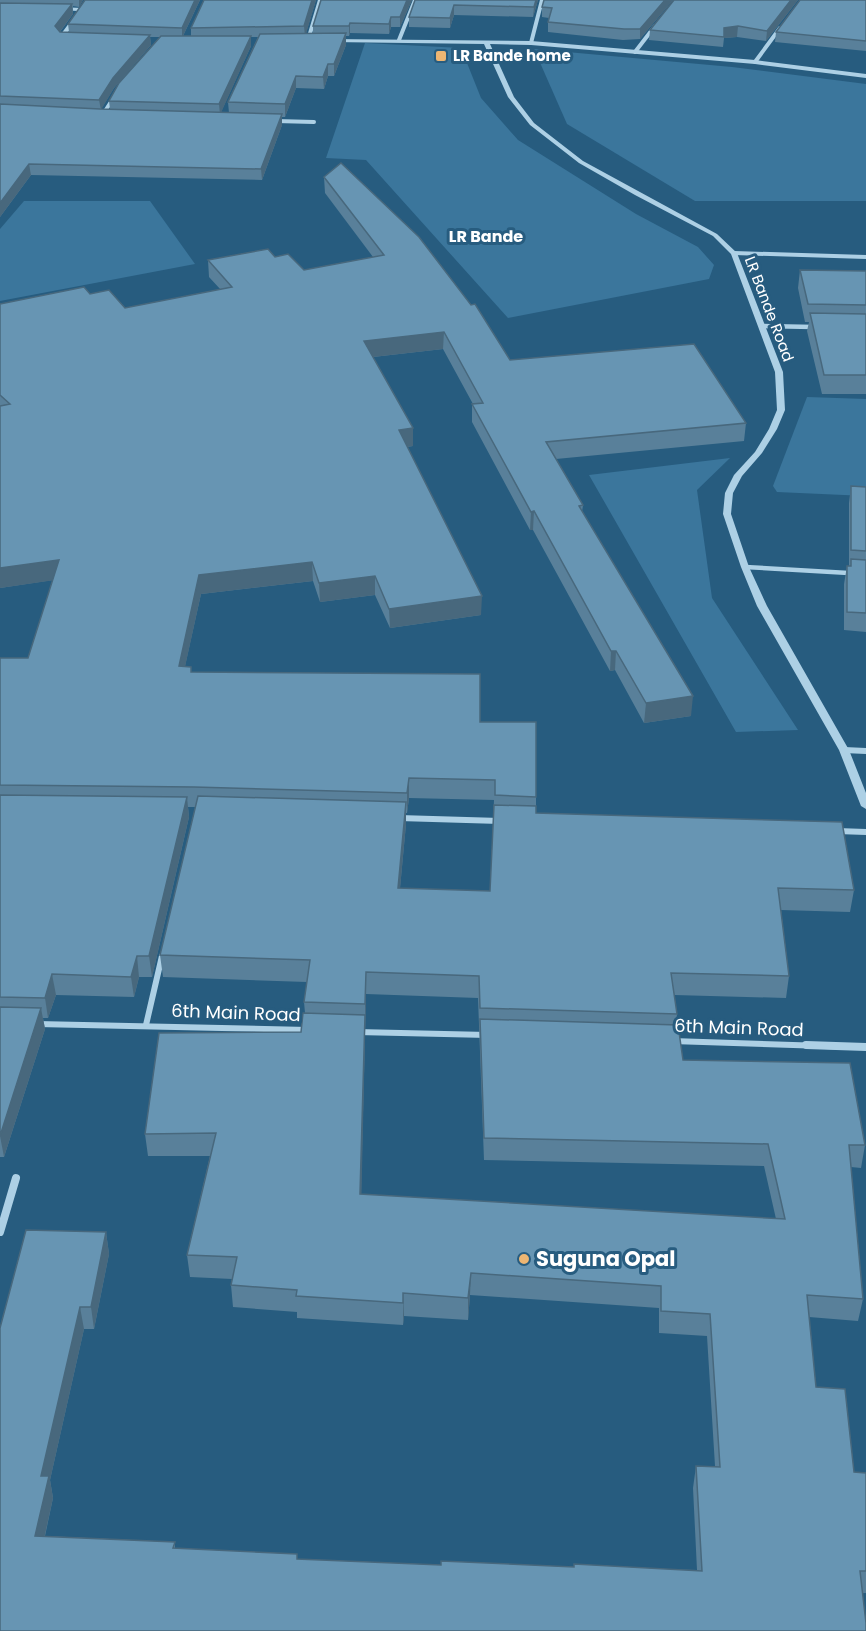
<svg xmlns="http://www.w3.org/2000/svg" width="866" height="1631" viewBox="0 0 866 1631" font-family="Poppins,sans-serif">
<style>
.green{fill:#3b769c}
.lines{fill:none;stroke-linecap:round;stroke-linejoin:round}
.minor-far3{stroke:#add0e5;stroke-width:4}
.minor-far2{stroke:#add0e5;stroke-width:4.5}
.minor-far1{stroke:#add0e5;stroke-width:6}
.minor{stroke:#add0e5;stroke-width:8}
.tertiary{fill:#add0e5;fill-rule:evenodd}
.wall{fill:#59809a;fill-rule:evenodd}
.shaded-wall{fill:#48687d}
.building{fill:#6795b3;stroke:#48687d;stroke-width:1.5}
.poi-dot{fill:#edb673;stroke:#275c7f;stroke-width:2}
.labels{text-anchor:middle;stroke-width:6;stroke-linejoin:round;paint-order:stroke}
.far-poi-label{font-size:15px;font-weight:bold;fill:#fff;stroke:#275c7f;text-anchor:start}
.far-street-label{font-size:15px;fill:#fff;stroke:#275c7f}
.far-neighbourhood-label{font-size:16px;font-weight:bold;fill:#fff;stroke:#275c7f}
.street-label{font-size:18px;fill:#fff;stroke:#275c7f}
.near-poi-label{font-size:21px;font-weight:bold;fill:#fff;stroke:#275c7f;text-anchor:start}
</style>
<rect width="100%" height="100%" fill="#275c7f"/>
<g class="green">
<path d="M 365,43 L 461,48 L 481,98 L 518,140 L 636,214 L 698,247 L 714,265 L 709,279 L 508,318 L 366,160 L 326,158 Z"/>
<path d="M 534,49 L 732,67 L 866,84 L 866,201 L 695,201 L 567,124 Z"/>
<path d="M 24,201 L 150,201 L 195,264 L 0,301 L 0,229 Z"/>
<path d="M 807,397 L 866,399 L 866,496 L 777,492 L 773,486 Z"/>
<path d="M 730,458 L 697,490 L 712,598 L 798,730 L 736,732 L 589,475 Z"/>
</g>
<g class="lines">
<g class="minor-far3">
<path d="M 308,40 L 320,0"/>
<path d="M 399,40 L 415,0"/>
<path d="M 531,43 L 542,0"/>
<path d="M 635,52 L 655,26"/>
<path d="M 755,62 L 780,28"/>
<path d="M 102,116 L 114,97"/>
<path d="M 276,121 L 314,122"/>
<path d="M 734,253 L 866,257"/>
</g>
<g class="minor-far2">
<path d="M 761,326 L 814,327"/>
<path d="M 745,567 L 866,574"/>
</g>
<g class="minor-far1">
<path d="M 844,750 L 866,751"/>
<path d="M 399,818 L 500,821"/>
<path d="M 837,831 L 866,832"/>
<path d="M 37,1024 L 308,1030"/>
<path d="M 146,1025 L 162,956"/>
<path d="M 357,1032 L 488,1035"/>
<path d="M 672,1041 L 855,1047"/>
</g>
<g class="minor">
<path d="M 806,1045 L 866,1047"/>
<path d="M 0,1232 L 16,1178"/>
</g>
<g class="tertiary">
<path d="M 60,7 L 82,8 L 85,10 L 65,36 L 69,37 L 69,39 L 61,40 L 58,38 L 78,11 L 58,10 Z"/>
<path d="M 329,39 L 531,41 L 755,60 L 866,74 L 866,78 L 755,64 L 531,45 L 490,44 L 514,97 L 534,123 L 583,161 L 717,234 L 737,253 L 783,372 L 785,410 L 777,429 L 762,453 L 742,476 L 733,493 L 731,514 L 749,567 L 767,606 L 849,750 L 866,793 L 866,809 L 861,806 L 839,750 L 757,606 L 741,567 L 723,514 L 725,493 L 734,475 L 755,452 L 769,429 L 777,410 L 775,372 L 731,254 L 713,236 L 635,195 L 579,163 L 530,125 L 508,97 L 484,44 L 331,42 L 328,40 Z"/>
</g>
</g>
<g class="wall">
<path d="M 0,0 L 83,0 L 79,7 L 73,6 L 73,14 L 60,32 L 69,32 L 68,24 L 85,0 L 200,0 L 183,36 L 191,36 L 191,28 L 316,0 L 306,33 L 313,33 L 313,26 L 321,0 L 412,0 L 400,27 L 391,27 L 389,34 L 350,33 L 349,36 L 346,36 L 346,45 L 334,76 L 328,76 L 324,89 L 296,88 L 285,117 L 282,117 L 282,125 L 262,180 L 31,175 L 0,217 ZM 150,37 L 160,37 L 109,101 L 110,109 L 101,109 L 114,88 L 151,45 ZM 251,37 L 258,37 L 228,102 L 229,113 L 221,112 L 251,46 Z"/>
<path d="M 415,0 L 538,0 L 533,17 L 454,15 L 450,28 L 409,27 L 409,17 Z"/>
<path d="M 673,0 L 640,39 L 623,40 L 548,32 L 548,22 L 549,18 L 542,17 L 542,7 Z"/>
<path d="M 798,0 L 766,41 L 737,37 L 724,38 L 723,47 L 649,40 L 650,30 Z"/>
<path d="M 866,0 L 866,51 L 775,42 L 776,32 Z"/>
<path d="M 324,177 L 510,360 L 746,423 L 744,441 L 556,459 L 583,505 L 582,512 L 691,716 L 644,723 L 615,670 L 610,671 L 533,530 L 530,530 L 472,422 L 472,404 L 473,404 L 443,349 L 373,357 L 413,428 L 413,446 L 407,447 L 481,615 L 390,628 L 375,595 L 320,602 L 313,581 L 201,594 L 185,666 L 191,672 L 480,722 L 536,722 L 536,813 L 854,890 L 850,912 L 781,910 L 789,976 L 786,998 L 674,995 L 677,1014 L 676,1025 L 683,1060 L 865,1145 L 861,1168 L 851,1167 L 863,1299 L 858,1321 L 809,1317 L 816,1387 L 854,1472 L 866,1473 L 866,1593 L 0,1631 L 0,1328 L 106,1232 L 109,1254 L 94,1329 L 84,1329 L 50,1480 L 53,1498 L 45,1536 L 175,1542 L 175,1549 L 298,1559 L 441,1565 L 697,1570 L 693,1488 L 696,1466 L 715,1466 L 707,1336 L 659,1333 L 659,1308 L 470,1295 L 468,1320 L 404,1316 L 403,1325 L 297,1318 L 297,1312 L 233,1307 L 231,1285 L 232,1279 L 190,1277 L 187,1255 L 210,1156 L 148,1156 L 145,1134 L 301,1032 L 305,1013 L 304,1002 L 307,982 L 163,977 L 160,955 L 196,807 L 188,807 L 189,817 L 152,977 L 139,977 L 134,997 L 56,995 L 48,1018 L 43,1018 L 45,1029 L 4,1157 L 0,1157 L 0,658 L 28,658 L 53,580 L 0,588 L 0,304 L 90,294 L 125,308 L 221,290 L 209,277 L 208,260 L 275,257 L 304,270 L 373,257 L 325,193 ZM 409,798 L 494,800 L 490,891 L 400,888 L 406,824 L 406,813 L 407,813 ZM 366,994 L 478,998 L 484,1160 L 764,1166 L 776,1219 L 361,1194 Z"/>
<path d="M 800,270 L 866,271 L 866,394 L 822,394 L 807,331 L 809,322 L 805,322 L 798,288 Z"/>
<path d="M 851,486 L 866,487 L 866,632 L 844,630 L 844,584 L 847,566 L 849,566 L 849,503 Z"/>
</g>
<g class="shaded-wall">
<path d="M 79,0 L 83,0 L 79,7 Z"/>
<path d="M 195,0 L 200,0 L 182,38 L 182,28 Z"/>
<path d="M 312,0 L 316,0 L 305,37 L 304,26 Z"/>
<path d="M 407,0 L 412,0 L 400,27 L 400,17 Z"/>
<path d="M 536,0 L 538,0 L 533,17 L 534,7 Z"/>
<path d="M 665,0 L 673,0 L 640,39 L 640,29 Z"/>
<path d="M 791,0 L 798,0 L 766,41 L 767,31 Z"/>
<path d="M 72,4 L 73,14 L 56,37 L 55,26 Z"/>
<path d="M 454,5 L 454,15 L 450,28 L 450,18 Z"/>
<path d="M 391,17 L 391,27 L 389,34 L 389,24 Z"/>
<path d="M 350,23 L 350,33 L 349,36 L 349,26 Z"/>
<path d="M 738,26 L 737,37 L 724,38 L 724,28 Z"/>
<path d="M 346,33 L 346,45 L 334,76 L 334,64 Z"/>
<path d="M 150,35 L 151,45 L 114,88 L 101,110 L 99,100 L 113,78 Z"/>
<path d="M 251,36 L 251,46 L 220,115 L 219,104 Z"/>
<path d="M 328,64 L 328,76 L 324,89 L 323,77 Z"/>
<path d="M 296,76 L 296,88 L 285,117 L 285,104 Z"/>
<path d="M 282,114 L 282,125 L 262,180 L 261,169 Z"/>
<path d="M 29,164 L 31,175 L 0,217 L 0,203 Z"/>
<path d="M 444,332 L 443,349 L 364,358 L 364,341 Z"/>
<path d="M 413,428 L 413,446 L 399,448 L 399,430 Z"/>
<path d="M 534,511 L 533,530 L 530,530 L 531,512 Z"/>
<path d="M 59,560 L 62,579 L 0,588 L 0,568 Z"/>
<path d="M 312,562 L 313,581 L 201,594 L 181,685 L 179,666 L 199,575 Z"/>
<path d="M 375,576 L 375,595 L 320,602 L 319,583 Z"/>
<path d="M 482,596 L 481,615 L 390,628 L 389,609 Z"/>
<path d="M 611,651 L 616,651 L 615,670 L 610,671 Z"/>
<path d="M 693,696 L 691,716 L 644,723 L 646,703 Z"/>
<path d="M 409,778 L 409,798 L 407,813 L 407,793 Z"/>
<path d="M 187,797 L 189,817 L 152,977 L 149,956 Z"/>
<path d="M 406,802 L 406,824 L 398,910 L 398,888 Z"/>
<path d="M 137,956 L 139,977 L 134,997 L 131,977 Z"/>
<path d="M 366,972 L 366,1027 L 365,1004 Z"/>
<path d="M 52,974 L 56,995 L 48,1018 L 45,998 Z"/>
<path d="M 41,1008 L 45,1029 L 4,1157 L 0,1136 Z"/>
<path d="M 365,1015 L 365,1037 L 361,1216 L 360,1194 Z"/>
<path d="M 106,1232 L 109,1254 L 94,1329 L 91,1307 Z"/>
<path d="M 471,1273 L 470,1295 L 468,1320 L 468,1298 Z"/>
<path d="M 403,1293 L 404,1316 L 403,1325 Z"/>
<path d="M 80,1307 L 84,1329 L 50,1480 L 53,1498 L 40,1557 L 35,1536 L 41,1476 Z"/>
</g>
<g class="building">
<path d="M 85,0 L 195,0 L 182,28 L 68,24 Z"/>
<path d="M 204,0 L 312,0 L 304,26 L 191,28 Z"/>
<path d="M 321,0 L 407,0 L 400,17 L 391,17 L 389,24 L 350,23 L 349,26 L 313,26 Z"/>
<path d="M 415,0 L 536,0 L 534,7 L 454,5 L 450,18 L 409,17 Z"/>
<path d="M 544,0 L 665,0 L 640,29 L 624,29 L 548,22 L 552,8 L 542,7 Z"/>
<path d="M 674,0 L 791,0 L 767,31 L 738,26 L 724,28 L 724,37 L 650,30 Z"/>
<path d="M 800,0 L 866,0 L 866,41 L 776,32 Z"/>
<path d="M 0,3 L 72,4 L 55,26 L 60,32 L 150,35 L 113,78 L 99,100 L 0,96 Z"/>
<path d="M 346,33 L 334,64 L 328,64 L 323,77 L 296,76 L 285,104 L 228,102 L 260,34 Z"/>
<path d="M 161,36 L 251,36 L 219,104 L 109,101 L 119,83 Z"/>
<path d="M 0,104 L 100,109 L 282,114 L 261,169 L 29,164 L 0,203 Z"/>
<path d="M 341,163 L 419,237 L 471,305 L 475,304 L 510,360 L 694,344 L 746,423 L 546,442 L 583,505 L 579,506 L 693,696 L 646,703 L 616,651 L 611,651 L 534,511 L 531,512 L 472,404 L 483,403 L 444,332 L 364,341 L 413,428 L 399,430 L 482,596 L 389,609 L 375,576 L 319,583 L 312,562 L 199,575 L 179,666 L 191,667 L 191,672 L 480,674 L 480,722 L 536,722 L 536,797 L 495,795 L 495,780 L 409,778 L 407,793 L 194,787 L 0,785 L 0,658 L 28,658 L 59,560 L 0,568 L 0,406 L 10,404 L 0,395 L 0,304 L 84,287 L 90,294 L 109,290 L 125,308 L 232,287 L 208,260 L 268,249 L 275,257 L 288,254 L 304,270 L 384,255 L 324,177 Z"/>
<path d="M 800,270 L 866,271 L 866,305 L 808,304 Z"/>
<path d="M 810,313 L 866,314 L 866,375 L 824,375 Z"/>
<path d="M 851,486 L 866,487 L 866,551 L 851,550 Z"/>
<path d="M 851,559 L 866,560 L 866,613 L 847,612 L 847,566 L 851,566 Z"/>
<path d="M 0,795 L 187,797 L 149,956 L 137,956 L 131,977 L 52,974 L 45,998 L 0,997 Z"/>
<path d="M 198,796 L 406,802 L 398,888 L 490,891 L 494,805 L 536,806 L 536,813 L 842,822 L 854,890 L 778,888 L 789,976 L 671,973 L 677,1014 L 480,1008 L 479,976 L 366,972 L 365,1004 L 304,1002 L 310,960 L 160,955 Z"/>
<path d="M 0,1007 L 41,1008 L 0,1136 Z"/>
<path d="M 303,1013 L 365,1015 L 360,1194 L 785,1219 L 768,1144 L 484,1138 L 480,1019 L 678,1025 L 683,1060 L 850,1063 L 865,1145 L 849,1145 L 863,1299 L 807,1295 L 816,1387 L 845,1389 L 854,1472 L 866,1473 L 866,1571 L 860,1571 L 866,1623 L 866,1631 L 0,1631 L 0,1328 L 26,1230 L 106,1232 L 91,1307 L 80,1307 L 41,1476 L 49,1476 L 35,1536 L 175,1542 L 173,1548 L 297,1554 L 297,1559 L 441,1565 L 441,1561 L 574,1567 L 574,1564 L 702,1571 L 696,1466 L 720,1467 L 710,1314 L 661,1311 L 661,1286 L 471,1273 L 468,1298 L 403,1293 L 403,1303 L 296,1296 L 297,1290 L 231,1285 L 237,1257 L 187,1255 L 216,1133 L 145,1134 L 159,1033 L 301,1032 Z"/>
</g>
<g class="poi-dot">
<rect x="435" y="50" width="12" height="12" rx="3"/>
<circle cx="524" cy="1259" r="6"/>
</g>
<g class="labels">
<g class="far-poi-label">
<text x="453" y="61">LR Bande home</text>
</g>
<g class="far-street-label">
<text transform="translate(769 309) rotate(69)" y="5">LR Bande Road</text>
</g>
<g class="far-neighbourhood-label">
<text x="486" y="242">LR Bande</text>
</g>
<g class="street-label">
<text transform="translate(236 1013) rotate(2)" y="6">6th Main Road</text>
<text transform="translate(739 1028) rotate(2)" y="6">6th Main Road</text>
</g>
<g class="near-poi-label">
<text x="536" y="1266">Suguna Opal</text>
</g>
</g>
</svg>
